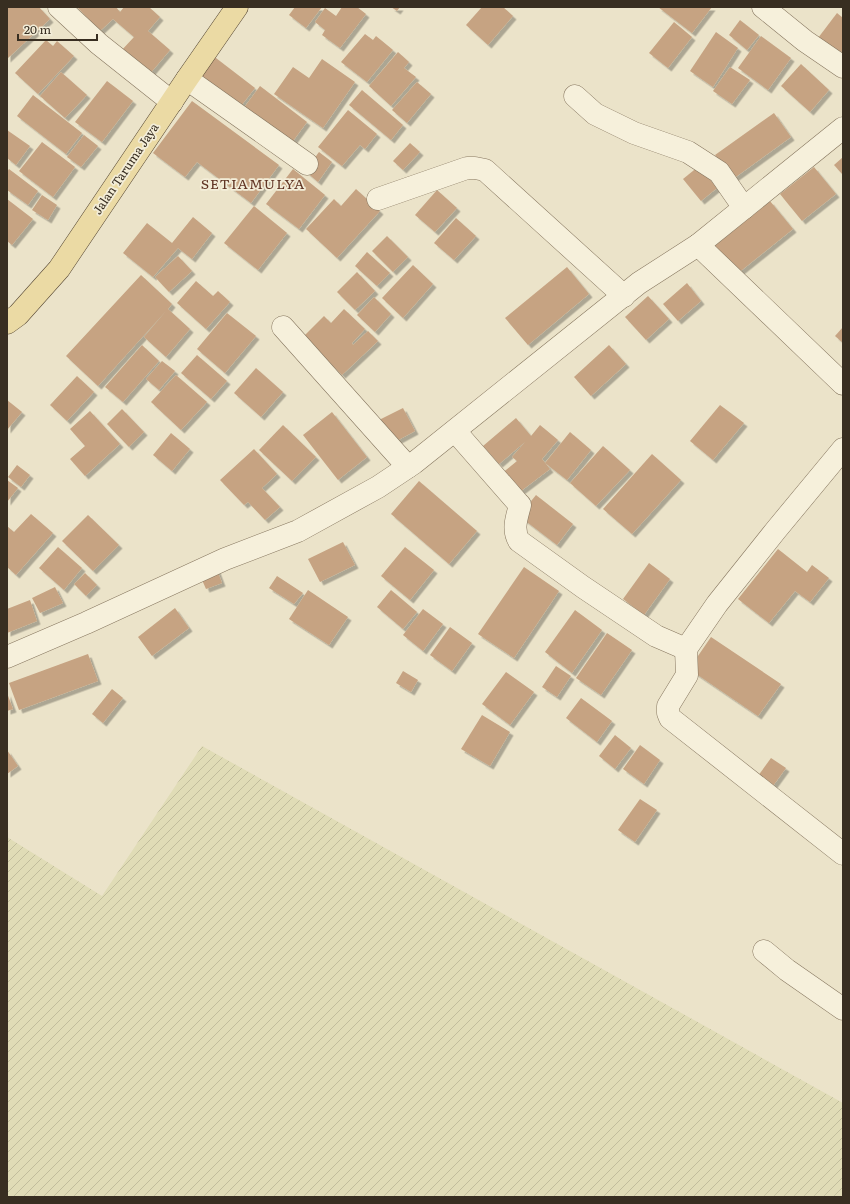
<svg xmlns="http://www.w3.org/2000/svg" width="850" height="1204" viewBox="0 0 850 1204" font-family="Literata,serif">
<style>
.farmland{fill:url(#farmland-furrows)}
.building{fill:#c6a382;filter:url(#shadow)}
.lines{fill:none;stroke-linecap:round;stroke-linejoin:round}
.minor-casing{stroke:#86765f;stroke-width:23}
.tertiary-casing{stroke:#86765f;stroke-width:23}
.primary-casing{stroke:#544532;stroke-width:23}
.minor{stroke:#f6f0db;stroke-width:22}
.tertiary{stroke:#f6f0db;stroke-width:22}
.primary{stroke:#ebdaa4;stroke-width:22}
.labels{text-anchor:middle;stroke-width:3.5;stroke-linejoin:round;paint-order:stroke}
.street-label{font-size:12px;fill:#382e21;stroke:#f3edd8}
.quarter-label{font-size:14px;letter-spacing:1px;fill:#613524;stroke:#f3edd8}
</style>
<defs>
<pattern id="farmland-furrows" width="10" height="10" patternUnits="userSpaceOnUse"><rect width="10" height="10" fill="#e0dcb6"/><path d="M-1 1l2-2M0 10L10 0M9 11l2-2" fill="none" stroke="#c1bd9c"/></pattern>
<filter id="shadow"><feDropShadow dx="3.5" dy="3.5" stdDeviation="0" flood-color="#0004"/></filter>
</defs>
<rect width="100%" height="100%" fill="#ebe3c9"/>
<path class="farmland" d="M 202,746 L 843,1103 L 843,1197 L 7,1197 L 7,837 L 102,896 Z"/>
<g class="building">
<path d="M 9,7 L 39,7 L 50,19 L 7,59 L 7,9 Z"/>
<path d="M 77,7 L 116,7 L 120,12 L 124,7 L 149,7 L 160,17 L 148,31 L 170,50 L 148,76 L 120,52 L 134,37 L 113,19 L 100,31 Z"/>
<path d="M 295,7 L 322,7 L 306,28 L 289,15 Z"/>
<path d="M 342,7 L 357,7 L 366,14 L 340,48 L 322,35 L 325,30 L 315,22 L 325,8 L 336,16 Z"/>
<path d="M 391,7 L 400,7 L 397,11 Z"/>
<path d="M 482,7 L 503,7 L 513,16 L 488,45 L 466,25 Z"/>
<path d="M 658,7 L 712,7 L 692,33 Z"/>
<path d="M 837,13 L 843,18 L 843,50 L 837,58 L 815,42 Z"/>
<path d="M 740,20 L 759,35 L 747,50 L 729,35 Z"/>
<path d="M 674,22 L 692,37 L 668,68 L 649,53 Z"/>
<path d="M 716,32 L 738,48 L 713,87 L 690,71 Z"/>
<path d="M 365,34 L 373,40 L 376,36 L 393,50 L 367,82 L 341,62 Z"/>
<path d="M 761,36 L 791,58 L 768,90 L 738,68 Z"/>
<path d="M 46,40 L 53,46 L 57,41 L 74,56 L 38,94 L 15,73 Z"/>
<path d="M 398,52 L 409,62 L 404,68 L 416,77 L 391,106 L 369,86 Z"/>
<path d="M 212,55 L 255,88 L 237,111 L 194,78 Z"/>
<path d="M 322,59 L 355,82 L 323,128 L 274,94 L 293,67 L 309,78 Z"/>
<path d="M 801,64 L 829,90 L 810,112 L 781,86 Z"/>
<path d="M 730,67 L 750,80 L 732,104 L 713,91 Z"/>
<path d="M 61,72 L 87,95 L 65,118 L 40,96 Z"/>
<path d="M 107,81 L 133,101 L 102,142 L 75,122 Z"/>
<path d="M 417,82 L 431,94 L 407,123 L 392,110 Z"/>
<path d="M 260,86 L 307,122 L 290,145 L 243,109 Z"/>
<path d="M 362,90 L 403,125 L 391,140 L 349,105 Z"/>
<path d="M 33,95 L 82,133 L 66,154 L 17,116 Z"/>
<path d="M 192,101 L 279,165 L 251,203 L 197,162 L 185,177 L 153,153 Z"/>
<path d="M 348,110 L 377,134 L 365,149 L 360,145 L 342,166 L 318,147 Z"/>
<path d="M 774,113 L 791,137 L 733,179 L 715,155 Z"/>
<path d="M 7,130 L 30,146 L 16,165 L 7,158 Z"/>
<path d="M 84,135 L 98,146 L 81,167 L 67,157 Z"/>
<path d="M 42,142 L 75,167 L 53,197 L 19,171 Z"/>
<path d="M 410,143 L 420,152 L 403,170 L 393,161 Z"/>
<path d="M 319,152 L 332,162 L 318,182 L 305,171 Z"/>
<path d="M 843,157 L 843,175 L 834,165 Z"/>
<path d="M 699,166 L 717,188 L 701,201 L 683,179 Z"/>
<path d="M 814,167 L 836,194 L 802,221 L 780,194 Z"/>
<path d="M 9,169 L 38,191 L 28,205 L 7,190 L 7,172 Z"/>
<path d="M 293,169 L 325,195 L 299,229 L 266,204 Z"/>
<path d="M 356,189 L 380,211 L 337,258 L 306,229 L 334,199 L 341,206 Z"/>
<path d="M 437,190 L 457,208 L 435,232 L 415,215 Z"/>
<path d="M 42,195 L 57,205 L 48,220 L 32,210 Z"/>
<path d="M 7,199 L 33,219 L 12,245 L 7,241 Z"/>
<path d="M 770,201 L 793,229 L 737,274 L 714,246 Z"/>
<path d="M 254,206 L 287,233 L 258,270 L 224,243 Z"/>
<path d="M 193,217 L 212,233 L 192,259 L 178,248 L 153,277 L 123,253 L 147,223 L 172,243 Z"/>
<path d="M 456,218 L 476,236 L 454,260 L 434,243 Z"/>
<path d="M 387,236 L 408,257 L 393,272 L 372,251 Z"/>
<path d="M 367,252 L 390,273 L 377,286 L 355,266 Z"/>
<path d="M 178,256 L 192,271 L 169,292 L 155,277 Z"/>
<path d="M 413,265 L 433,284 L 403,318 L 382,298 Z"/>
<path d="M 567,267 L 589,294 L 528,345 L 505,318 Z"/>
<path d="M 357,272 L 375,291 L 355,310 L 337,292 Z"/>
<path d="M 141,275 L 172,304 L 168,309 L 190,329 L 166,357 L 144,337 L 166,311 L 98,386 L 66,356 Z"/>
<path d="M 196,281 L 213,296 L 218,291 L 230,302 L 206,329 L 177,303 Z"/>
<path d="M 687,283 L 701,301 L 678,321 L 663,304 Z"/>
<path d="M 648,296 L 669,319 L 646,340 L 625,317 Z"/>
<path d="M 374,297 L 391,314 L 375,332 L 357,315 Z"/>
<path d="M 344,309 L 365,329 L 352,343 L 353,345 L 368,331 L 378,341 L 342,375 L 303,337 L 324,316 L 331,323 Z"/>
<path d="M 227,313 L 256,336 L 225,373 L 197,349 Z"/>
<path d="M 843,327 L 843,343 L 835,336 Z"/>
<path d="M 142,345 L 159,361 L 123,402 L 105,387 Z"/>
<path d="M 609,345 L 626,364 L 591,396 L 574,377 Z"/>
<path d="M 197,355 L 227,381 L 211,399 L 181,373 Z"/>
<path d="M 162,361 L 175,371 L 159,390 L 146,379 Z"/>
<path d="M 256,368 L 283,392 L 261,417 L 234,393 Z"/>
<path d="M 176,375 L 207,402 L 181,430 L 151,402 Z"/>
<path d="M 77,376 L 94,392 L 67,421 L 50,405 Z"/>
<path d="M 7,400 L 22,412 L 7,430 Z"/>
<path d="M 720,405 L 744,423 L 713,460 L 690,441 Z"/>
<path d="M 403,408 L 415,431 L 391,444 L 379,420 Z"/>
<path d="M 122,409 L 144,432 L 129,447 L 107,424 Z"/>
<path d="M 90,411 L 120,444 L 85,476 L 70,459 L 85,446 L 70,429 Z"/>
<path d="M 332,412 L 367,457 L 338,480 L 303,435 Z"/>
<path d="M 516,418 L 531,436 L 540,425 L 558,440 L 542,459 L 550,469 L 517,494 L 501,474 L 517,461 L 512,457 L 525,442 L 499,464 L 483,446 Z"/>
<path d="M 283,425 L 316,457 L 292,481 L 259,450 Z"/>
<path d="M 570,432 L 591,450 L 567,480 L 545,463 Z"/>
<path d="M 171,433 L 190,449 L 172,471 L 153,455 Z"/>
<path d="M 603,446 L 630,470 L 596,506 L 570,483 Z"/>
<path d="M 254,449 L 277,474 L 262,488 L 280,507 L 265,520 L 248,502 L 244,505 L 220,480 Z"/>
<path d="M 652,454 L 681,480 L 632,534 L 603,509 Z"/>
<path d="M 17,465 L 30,475 L 21,487 L 8,477 Z"/>
<path d="M 7,480 L 18,488 L 7,502 Z"/>
<path d="M 419,481 L 477,531 L 449,564 L 391,514 Z"/>
<path d="M 536,495 L 573,524 L 557,545 L 519,516 Z"/>
<path d="M 31,514 L 53,533 L 16,575 L 7,567 L 7,526 L 14,532 Z"/>
<path d="M 88,515 L 119,545 L 93,571 L 62,541 Z"/>
<path d="M 343,542 L 355,565 L 320,582 L 308,559 Z"/>
<path d="M 58,547 L 82,568 L 64,590 L 39,568 Z"/>
<path d="M 405,547 L 434,570 L 410,600 L 381,576 Z"/>
<path d="M 778,549 L 807,572 L 812,565 L 829,578 L 810,602 L 795,591 L 769,623 L 738,599 Z"/>
<path d="M 649,563 L 670,579 L 644,615 L 623,599 Z"/>
<path d="M 216,567 L 222,583 L 206,589 L 199,573 Z"/>
<path d="M 524,567 L 559,591 L 514,658 L 478,634 Z"/>
<path d="M 85,573 L 97,585 L 86,596 L 74,584 Z"/>
<path d="M 277,576 L 303,593 L 294,604 L 269,588 Z"/>
<path d="M 55,587 L 63,603 L 40,613 L 32,598 Z"/>
<path d="M 308,590 L 348,617 L 329,645 L 289,619 Z"/>
<path d="M 391,590 L 417,612 L 403,629 L 377,607 Z"/>
<path d="M 30,600 L 37,621 L 7,633 L 7,609 Z"/>
<path d="M 175,608 L 189,628 L 152,656 L 138,637 Z"/>
<path d="M 423,609 L 443,624 L 423,651 L 403,635 Z"/>
<path d="M 575,610 L 602,630 L 572,673 L 545,652 Z"/>
<path d="M 450,627 L 472,643 L 452,671 L 430,655 Z"/>
<path d="M 607,633 L 632,650 L 601,695 L 576,678 Z"/>
<path d="M 711,637 L 781,684 L 758,716 L 689,669 Z"/>
<path d="M 88,654 L 98,681 L 19,710 L 9,683 Z"/>
<path d="M 556,666 L 571,676 L 557,697 L 542,687 Z"/>
<path d="M 403,671 L 418,680 L 411,692 L 396,683 Z"/>
<path d="M 506,672 L 534,692 L 510,725 L 482,704 Z"/>
<path d="M 112,689 L 123,698 L 103,723 L 92,714 Z"/>
<path d="M 7,693 L 13,709 L 7,711 Z"/>
<path d="M 581,698 L 612,721 L 597,742 L 566,718 Z"/>
<path d="M 482,715 L 510,732 L 490,766 L 461,749 Z"/>
<path d="M 615,735 L 631,748 L 615,769 L 599,756 Z"/>
<path d="M 640,745 L 660,760 L 644,784 L 623,769 Z"/>
<path d="M 7,750 L 18,766 L 7,774 Z"/>
<path d="M 771,758 L 786,768 L 770,790 L 755,780 Z"/>
<path d="M 640,799 L 657,810 L 635,842 L 618,830 Z"/>
</g>
<g class="lines">
<defs>
<g id="minor">
<path d="M 59,7 L 99,44 L 172,102"/>
<path d="M 763,7 L 805,41 L 843,67"/>
<path d="M 187,79 L 307,164"/>
<path d="M 575,96 L 595,114 L 634,133 L 688,152 L 719,172 L 744,208"/>
<path d="M 378,199 L 467,168 L 475,168 L 485,170 L 624,296"/>
<path d="M 698,245 L 843,384"/>
<path d="M 283,327 L 408,467"/>
<path d="M 455,431 L 518,503 L 520,505 C 517,517 512,529 519,541 L 583,587 L 656,636 L 686,649"/>
<path d="M 843,449 L 776,530 L 717,604 L 686,649 L 687,675 L 668,706 L 668,713 L 670,718 L 843,854"/>
<path d="M 764,951 L 787,970 L 843,1009"/>
</g>
<path id="tertiary" d="M 7,657 L 86,623 L 225,559 L 298,531 L 378,487 L 414,463 L 639,283 L 698,245 L 843,128"/>
<path id="primary" d="M 7,323 L 18,315 L 59,269 L 187,79 L 237,7"/>
</defs>
<use href="#minor" class="minor-casing"/>
<use href="#tertiary" class="tertiary-casing"/>
<use href="#primary" class="primary-casing"/>
<use href="#minor" class="minor"/>
<use href="#tertiary" class="tertiary"/>
<use href="#primary" class="primary"/>
</g>
<g class="labels">
<g class="street-label">
<text transform="translate(126 169) rotate(-56)" y="4">Jalan Taruma Jaya</text>
</g>
<g class="quarter-label">
<text x="253" y="189">SETIAMULYA</text>
</g>
</g>
<rect width="850" height="1204" fill="none" stroke="#382e21" stroke-width="16"/>
<path d="M18 34v6h79v-6" fill="none" stroke="#382e21" stroke-width="2"/>
<text x="24" y="34" font-size="12" fill="#382e21" stroke="#f3edd8" stroke-width="3" paint-order="stroke">20 m</text>
</svg>
